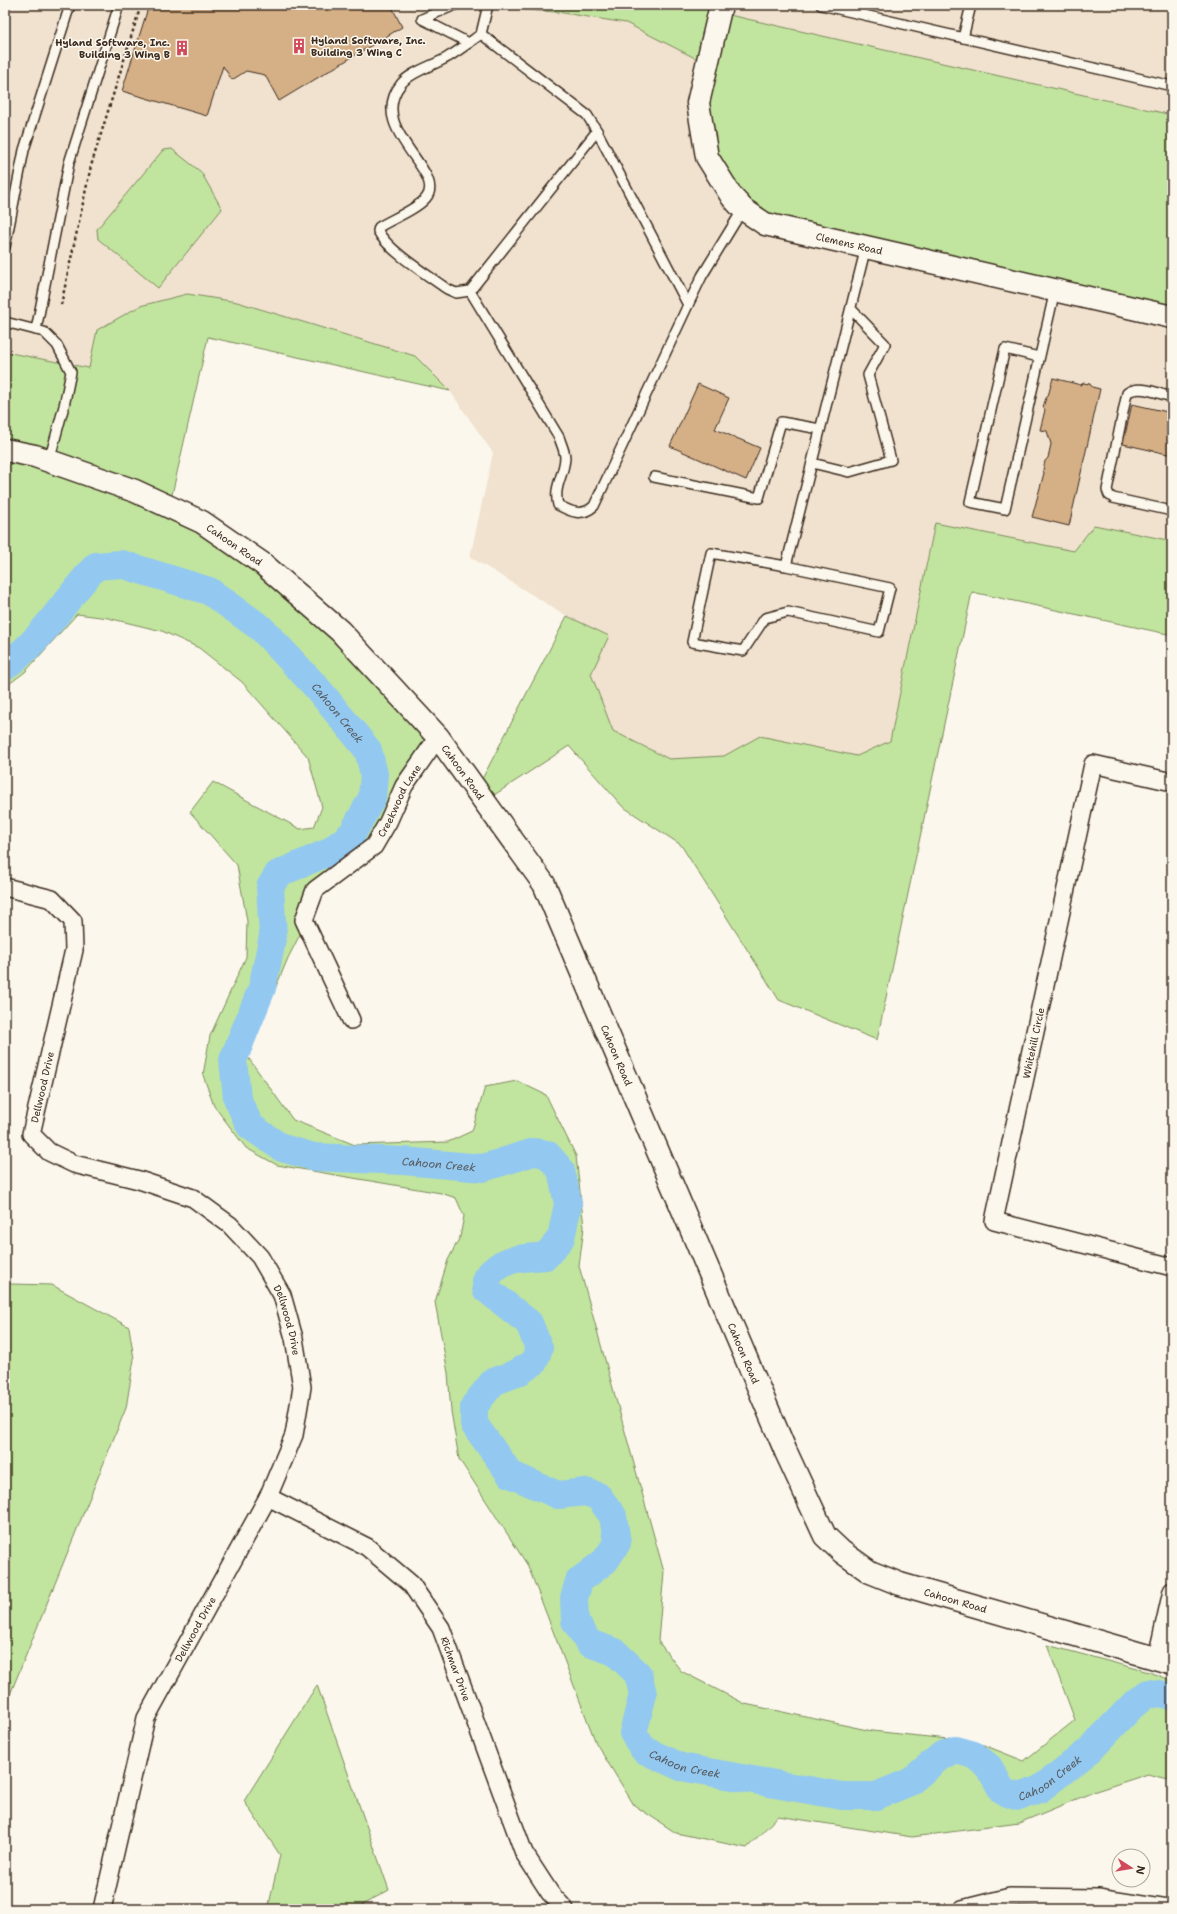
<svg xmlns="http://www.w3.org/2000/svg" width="1177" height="1914" viewBox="0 0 1177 1914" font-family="'Shantell Sans',sans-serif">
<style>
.built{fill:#f0e2ce}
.green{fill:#c1e59e;stroke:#7e885e}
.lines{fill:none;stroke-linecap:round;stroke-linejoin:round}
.river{stroke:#93c8f1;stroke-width:28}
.building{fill:#d5b087;stroke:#3b2a1e}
.lane-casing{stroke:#3b2a1e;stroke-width:12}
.street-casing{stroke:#3b2a1e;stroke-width:20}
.secondary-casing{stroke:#3b2a1e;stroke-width:25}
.path{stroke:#3b2a1e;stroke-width:2.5;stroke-dasharray:3 3;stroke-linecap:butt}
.lane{stroke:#fbf7ec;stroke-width:9}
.street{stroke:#fbf7ec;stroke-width:17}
.secondary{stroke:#fbf7ec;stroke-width:22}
.labels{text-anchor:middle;stroke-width:3;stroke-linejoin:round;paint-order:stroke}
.poi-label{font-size:10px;font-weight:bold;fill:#3b2a1e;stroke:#fbf7ec;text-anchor:start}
.street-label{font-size:10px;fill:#3b2a1e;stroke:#fbf7ec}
.water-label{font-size:11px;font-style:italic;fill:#55595d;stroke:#fbf7ec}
</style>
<rect width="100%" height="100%" fill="#fbf7ec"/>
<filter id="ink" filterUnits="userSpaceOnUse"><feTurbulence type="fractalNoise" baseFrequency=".025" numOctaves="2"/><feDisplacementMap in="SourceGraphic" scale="8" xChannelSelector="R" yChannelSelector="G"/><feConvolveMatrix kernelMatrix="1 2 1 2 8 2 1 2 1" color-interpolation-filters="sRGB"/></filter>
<g filter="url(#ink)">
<path class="built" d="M 5,5 L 1172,5 L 1172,115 L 712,11 L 689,113 L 701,170 L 736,212 L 1172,322 L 1172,541 L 1094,525 L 1074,551 L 935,523 L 890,741 L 857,756 L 760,736 L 724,756 L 669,759 L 613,731 L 591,674 L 609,636 L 567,616 L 470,557 L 493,453 L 450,391 L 415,356 L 237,302 L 89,368 L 5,352 Z"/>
<g class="green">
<path d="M 522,5 L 713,5 L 701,61 L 626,23 L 557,12 L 525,10 Z"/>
<path d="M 725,14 L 1172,115 L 1172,309 L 770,216 L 741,197 L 713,154 L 706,102 Z"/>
<path d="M 172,149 L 201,172 L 222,209 L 158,288 L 98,239 L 97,229 L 163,150 Z"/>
<path d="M 187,294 L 237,302 L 415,356 L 450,391 L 208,337 L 171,499 L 445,737 L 408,796 L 321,893 L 288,958 L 247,1056 L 293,1120 L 355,1145 L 448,1142 L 472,1131 L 485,1087 L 517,1081 L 546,1095 L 576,1156 L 584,1227 L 579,1266 L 664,1572 L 658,1641 L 681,1671 L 745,1704 L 872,1731 L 976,1742 L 1024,1761 L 1075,1720 L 1047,1645 L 1149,1672 L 1172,1681 L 1172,1780 L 1148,1774 L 1096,1791 L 1019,1823 L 912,1837 L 778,1816 L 747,1848 L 676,1833 L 634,1805 L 596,1743 L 528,1566 L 459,1459 L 451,1411 L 448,1373 L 435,1302 L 448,1260 L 460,1237 L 464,1216 L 456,1198 L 441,1193 L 277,1165 L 246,1148 L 214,1106 L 203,1075 L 210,1036 L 246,957 L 247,921 L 237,865 L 190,812 L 213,782 L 300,829 L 314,827 L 322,807 L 308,757 L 242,682 L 199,648 L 162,631 L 108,618 L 77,614 L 25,672 L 5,687 L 5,352 L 89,368 L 97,330 L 140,306 Z"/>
<path d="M 935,523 L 1074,551 L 1094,525 L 1172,541 L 1172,635 L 972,592 L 877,1040 L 779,1000 L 681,845 L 622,806 L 569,746 L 491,797 L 481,781 L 567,616 L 609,636 L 591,674 L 613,731 L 669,759 L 724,756 L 760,736 L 857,756 L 890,741 Z"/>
<path d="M 5,1282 L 11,1284 L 52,1285 L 129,1327 L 134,1359 L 126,1408 L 5,1707 Z"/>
<path d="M 317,1685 L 389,1890 L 355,1909 L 268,1909 L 280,1855 L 244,1801 Z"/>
</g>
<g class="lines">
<path class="river" id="s1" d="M 5,666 C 40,643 67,597 96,566 L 121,564 L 209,591 L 261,628 L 318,689 L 368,750 L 374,774 L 372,798 L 352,834 L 329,852 L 278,874 L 270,887 L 273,936 L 262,988 L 233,1060 L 237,1098 L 250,1126 L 282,1148 L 314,1157 L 403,1161 L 483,1168 L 534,1152 L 547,1154 L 561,1170 L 568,1204 L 561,1238 L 546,1256 C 519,1259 504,1256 486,1278 L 486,1289 L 529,1323 L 539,1348 L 534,1362 L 519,1372 L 493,1382 L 474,1406 L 474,1424 L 510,1474 L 558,1495 L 585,1492 L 598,1496 L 613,1516 L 617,1543 L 605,1561 L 579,1581 L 574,1598 L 575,1621 L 589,1643 L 615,1652 L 638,1674 L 643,1694 L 633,1733 L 644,1750 L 681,1767 L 842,1796 L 876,1796 L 910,1782 L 942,1755 L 956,1750 L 974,1755 L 989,1767 L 1003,1792 L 1019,1797 L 1040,1789 L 1090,1750 L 1131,1707 L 1148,1693 L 1172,1696"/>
</g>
<g class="building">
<path d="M 149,5 L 391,5 L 402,27 L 279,101 L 265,75 L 246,71 L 232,80 L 223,66 L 207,116 L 122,91 Z"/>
<path d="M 1053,378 L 1081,385 L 1083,383 L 1090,384 L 1092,387 L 1100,389 L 1069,526 L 1032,517 L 1044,473 L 1043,470 L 1045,461 L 1048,458 L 1051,444 L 1047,431 L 1040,430 L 1045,410 L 1043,407 L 1046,398 L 1048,396 Z"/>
<path d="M 698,384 L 729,398 L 715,429 L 760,448 L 746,480 L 670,446 Z"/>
<path d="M 1132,404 L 1172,413 L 1172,455 L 1123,444 Z"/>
</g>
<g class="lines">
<defs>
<g id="lane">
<path d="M 455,5 L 422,19 L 469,43"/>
<path d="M 821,5 L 1172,86"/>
<path d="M 481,34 L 587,115 L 597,131 L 470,291 L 456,293 L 447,289 C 428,275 388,251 378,231 L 379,227 C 392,219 417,209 426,198 C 448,172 365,129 401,84 C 410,72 435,65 448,57 C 460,50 470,42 481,34 L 488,5"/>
<path d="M 963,38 L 971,5"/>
<path d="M 5,247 L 24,150 L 70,5"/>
<path d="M 470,291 L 559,437 C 561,444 565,451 565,458 C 564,476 553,486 558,505 C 571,512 582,517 594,506 L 688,305 L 597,131"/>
<path d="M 688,305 L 702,276 L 743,209"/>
<path d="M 5,322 L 44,332 L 57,345 L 71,372 L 64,406 L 49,461"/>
<path d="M 36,330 L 69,163 L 119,5"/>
<path d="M 1039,357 L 1005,349 L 970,502 L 1005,509 L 1055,290"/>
<path d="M 1172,397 C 1159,394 1139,384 1127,393 L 1107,490 L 1109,495 L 1113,498 L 1172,511"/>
<path d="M 812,463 L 849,472 L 891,460 L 868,375 L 885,344 L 851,309"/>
<path d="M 654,477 L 759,498 L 781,422 L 820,429"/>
<path d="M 786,566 L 890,588 L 879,632 L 788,612 L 765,618 L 743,651 L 692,642 L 711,553 L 786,566 L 866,247"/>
</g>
<g id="street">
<path d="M 1172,782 L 1093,764 L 994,1221 L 1172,1267"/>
<path id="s2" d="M 5,887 L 52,899 L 73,921 L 74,950 L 31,1134 L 49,1152 L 74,1164 L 139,1180 L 193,1198 L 230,1225 L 260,1257 L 282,1295 L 294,1338 L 302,1387 L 294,1435 L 268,1497 L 146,1718 L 102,1909"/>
<path id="s3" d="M 351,1020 L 304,920 L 315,890 L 374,846 L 388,822 L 404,786 L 438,737"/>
<path id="s4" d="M 268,1497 L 367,1547 L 411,1584 L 441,1628 L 524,1853 L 550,1893 L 565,1909"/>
<path d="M 1157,1657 L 1172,1591"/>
<path d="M 962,1909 L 1010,1897 L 1098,1898 L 1168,1909"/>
</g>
<g id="secondary">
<path id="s5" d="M 721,5 L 698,103 L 707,157 L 732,197 L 743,209 L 765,224 L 1172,317"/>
<path id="s6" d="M 5,450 L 35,456 L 135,491 L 202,522 L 263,564 L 340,631 L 438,737 L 544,884 L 786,1452 L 825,1536 L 842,1552 L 870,1572 L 900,1584 L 1172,1663"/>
</g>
</defs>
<use href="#lane" class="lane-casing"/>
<use href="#street" class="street-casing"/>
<use href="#secondary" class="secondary-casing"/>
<path class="path" d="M 61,305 L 91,166 L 141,5"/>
<use href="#lane" class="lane"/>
<use href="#street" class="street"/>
<use href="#secondary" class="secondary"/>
</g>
</g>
<defs>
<symbol id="building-bare" viewBox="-9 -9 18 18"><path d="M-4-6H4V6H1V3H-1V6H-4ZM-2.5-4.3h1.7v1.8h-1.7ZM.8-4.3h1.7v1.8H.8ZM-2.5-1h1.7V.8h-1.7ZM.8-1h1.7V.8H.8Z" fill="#d1495b" stroke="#fbf7ec" stroke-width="2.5" paint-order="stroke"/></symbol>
</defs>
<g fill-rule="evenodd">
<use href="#building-bare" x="288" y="35" width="22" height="22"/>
<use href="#building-bare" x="171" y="37" width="22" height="22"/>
</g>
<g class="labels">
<g class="poi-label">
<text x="311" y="44">Hyland Software, Inc.<tspan x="311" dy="12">Building 3 Wing C</tspan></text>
<text x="170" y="46" text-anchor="end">Hyland Software, Inc.<tspan x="170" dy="12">Building 3 Wing B</tspan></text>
</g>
<g class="street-label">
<text dy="4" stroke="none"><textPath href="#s5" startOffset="332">Clemens Road</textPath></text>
<text dy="4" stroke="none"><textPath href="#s6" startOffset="250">Cahoon Road</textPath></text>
<text dy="4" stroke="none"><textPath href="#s6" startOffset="574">Cahoon Road</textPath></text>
<text dy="4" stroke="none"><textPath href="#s3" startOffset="268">Creekwood Lane</textPath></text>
<text transform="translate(1033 1043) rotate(-78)" y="4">Whitehill Circle</text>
<text dy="4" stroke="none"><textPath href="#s6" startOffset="898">Cahoon Road</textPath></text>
<text transform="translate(42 1087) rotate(-77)" y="4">Dellwood Drive</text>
<text dy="4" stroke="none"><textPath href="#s2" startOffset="633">Dellwood Drive</textPath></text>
<text dy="4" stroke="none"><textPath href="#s6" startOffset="1222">Cahoon Road</textPath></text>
<text dy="4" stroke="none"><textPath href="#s6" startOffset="1570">Cahoon Road</textPath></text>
<text transform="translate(195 1629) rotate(-61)" y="4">Dellwood Drive</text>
<text dy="4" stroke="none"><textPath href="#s4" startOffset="265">Richmar Drive</textPath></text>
</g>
<g class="water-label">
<text dy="4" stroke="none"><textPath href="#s1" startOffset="431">Cahoon Creek</textPath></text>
<text dy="4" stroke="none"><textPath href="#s1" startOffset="1115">Cahoon Creek</textPath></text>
<text dy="4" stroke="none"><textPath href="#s1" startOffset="2121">Cahoon Creek</textPath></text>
<text dy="4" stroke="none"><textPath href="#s1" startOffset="2529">Cahoon Creek</textPath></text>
</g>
</g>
<rect width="1177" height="1914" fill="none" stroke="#fbf7ec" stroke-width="20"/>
<rect x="10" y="10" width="1157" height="1894" fill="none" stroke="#3b2a1e" stroke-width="1.5" filter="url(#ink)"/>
<g transform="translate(1131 1868) rotate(102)"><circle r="19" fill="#fbf7ec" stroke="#aea59a"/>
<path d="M0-3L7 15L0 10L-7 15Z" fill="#d1495b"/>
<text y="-6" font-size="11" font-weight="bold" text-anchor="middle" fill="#3b2a1e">N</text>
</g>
</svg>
